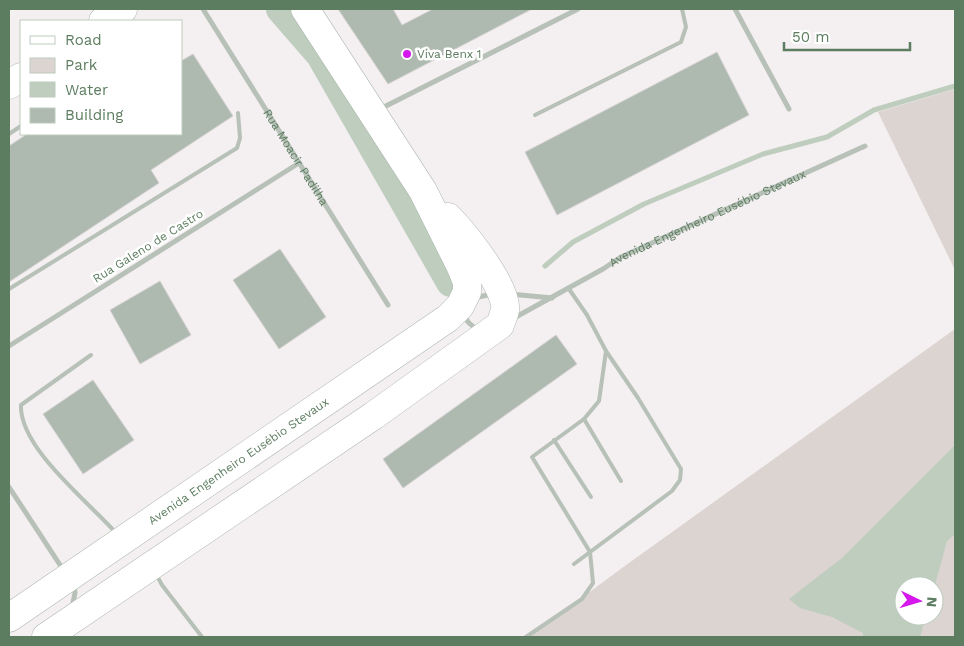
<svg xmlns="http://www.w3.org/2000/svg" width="964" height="646" viewBox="0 0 964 646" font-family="'Work Sans',sans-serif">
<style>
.green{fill:#dbd4d0;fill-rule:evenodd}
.water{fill:#becdbd}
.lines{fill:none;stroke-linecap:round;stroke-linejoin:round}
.stream{stroke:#becdbd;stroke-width:5}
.river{stroke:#becdbd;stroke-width:30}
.building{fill:#aebaaf;stroke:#d5d2d3}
.secondary-casing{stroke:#acb8ad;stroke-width:29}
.trunk-casing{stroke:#abb5ac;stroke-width:29}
.service{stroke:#b7c1b8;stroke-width:4}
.minor{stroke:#b7c1b8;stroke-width:5}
.secondary{stroke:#fff;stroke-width:28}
.trunk{stroke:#fff;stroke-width:28}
.poi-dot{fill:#d516ed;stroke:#fff;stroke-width:2}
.labels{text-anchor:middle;stroke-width:5;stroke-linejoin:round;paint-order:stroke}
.poi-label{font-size:12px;fill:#5d7d60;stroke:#fff;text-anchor:start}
.street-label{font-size:12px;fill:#5d7d60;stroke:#fff}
</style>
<rect width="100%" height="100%" fill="#f4eff1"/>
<g class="green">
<path d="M 955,89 L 955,270 L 878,112 Z"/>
<path d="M 955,329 L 955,637 L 529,637 L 622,568 ZM 904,586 L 934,586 L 934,616 L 904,616 Z"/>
</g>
<path class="water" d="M 955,438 L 955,534 L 947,541 L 934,588 L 934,586 L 904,586 L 904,616 L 926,616 L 920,637 L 863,637 L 863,633 L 832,617 L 800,608 L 789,599 L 842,558 L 954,446 Z"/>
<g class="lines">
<path class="stream" d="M 545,266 L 573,242 L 644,204 L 763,154 L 827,137 L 874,110 L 955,86"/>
<path class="river" d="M 281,9 L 321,55 L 451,282"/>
</g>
<g class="building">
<path d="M 338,9 L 393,9 L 402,25 L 433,9 L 532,9 L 388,84 Z"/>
<path d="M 717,52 L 749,115 L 557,215 L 525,152 Z"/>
<path d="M 193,54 L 233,116 L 151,170 L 159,183 L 9,282 L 9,146 L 27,134 L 181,134 L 181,61 Z"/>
<path d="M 280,249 L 326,317 L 279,349 L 233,280 Z"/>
<path d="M 160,281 L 191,335 L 140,364 L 110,310 Z"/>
<path d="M 556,335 L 577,364 L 403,488 L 383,459 Z"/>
<path d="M 93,380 L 134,440 L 83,474 L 43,414 Z"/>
</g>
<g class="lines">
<defs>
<g id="secondary">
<path id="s3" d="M 9,618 L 448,318 L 460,306 L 467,292 L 467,282 L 461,267 L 423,191 L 305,9"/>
<path d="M 46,637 L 373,416 L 500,325 C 501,321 504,315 505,310 C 508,288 464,233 448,217"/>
</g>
<g id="trunk">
<path d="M 103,21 L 123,9"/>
<path d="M 9,85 L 21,77"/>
</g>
</defs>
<use href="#secondary" class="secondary-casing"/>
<use href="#trunk" class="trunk-casing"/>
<g class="service">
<path d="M 535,115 L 681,42 L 686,27 L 682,9"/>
<path d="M 9,134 L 21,126"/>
<path d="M 9,289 L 237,148 L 240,138 L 238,113"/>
<path d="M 569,289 L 587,315 L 606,351 L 638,398 L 681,469 L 680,480 L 672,491 L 574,564"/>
<path d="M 91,355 L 21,405 C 19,448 90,503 117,534"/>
<path d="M 584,419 L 621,481"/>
<path d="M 554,440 L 591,497"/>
<path d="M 156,574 L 162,585 L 202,637"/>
<path d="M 526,637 L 582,599 L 593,583 L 590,552 L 532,457 L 584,419 L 599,401 L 606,351"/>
</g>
<g class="minor">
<path id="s1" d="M 203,9 L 388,305"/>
<path d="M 735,9 L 789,109"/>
<path d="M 380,109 L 578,9"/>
<path d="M 510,294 L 552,298"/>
<path d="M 474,298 L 492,294"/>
<path d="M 464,314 L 468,322 L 477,330"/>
<path id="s2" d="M 514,318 L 603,269 L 621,257 L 865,146"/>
<path d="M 9,346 L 299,163"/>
<path d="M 9,487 L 64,571"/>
<path d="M 72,607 L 75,593 L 74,584"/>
</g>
<use href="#secondary" class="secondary"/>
<use href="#trunk" class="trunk"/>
</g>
<circle class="poi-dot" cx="407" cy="54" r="5"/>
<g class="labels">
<g class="poi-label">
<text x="417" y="58">Viva Benx 1</text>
</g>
<g class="street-label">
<text dy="4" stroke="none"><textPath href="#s1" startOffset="175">Rua Moacir Padilha</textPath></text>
<text dy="4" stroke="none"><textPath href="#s2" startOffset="218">Avenida Engenheiro Eusébio Stevaux</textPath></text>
<text transform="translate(148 246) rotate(-32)" y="4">Rua Galeno de Castro</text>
<text dy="4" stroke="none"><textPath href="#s3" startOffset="278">Avenida Engenheiro Eusébio Stevaux</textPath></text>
</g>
</g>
<rect width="964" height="646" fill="none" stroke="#5d7d60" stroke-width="20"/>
<rect x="20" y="20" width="162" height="115" fill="#ffffff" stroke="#becbbf"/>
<rect x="30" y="36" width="25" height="8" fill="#ffffff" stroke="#becbbf"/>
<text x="65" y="45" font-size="15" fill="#5d7d60">Road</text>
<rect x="30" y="58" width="25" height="15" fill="#dbd4d0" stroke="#becbbf"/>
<text x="65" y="70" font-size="15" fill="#5d7d60">Park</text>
<rect x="30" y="82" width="25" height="15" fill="#becdbd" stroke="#becbbf"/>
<text x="65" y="95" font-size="15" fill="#5d7d60">Water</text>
<rect x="30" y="108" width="25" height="15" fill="#aebaaf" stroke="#becbbf"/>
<text x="65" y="120" font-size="15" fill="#5d7d60">Building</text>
<g transform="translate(919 601) rotate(95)"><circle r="24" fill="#ffffff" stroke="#becbbf"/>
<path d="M0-4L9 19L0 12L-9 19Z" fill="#d516ed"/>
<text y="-8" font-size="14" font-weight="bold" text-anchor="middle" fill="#5d7d60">N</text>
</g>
<path d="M784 42v8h126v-8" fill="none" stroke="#5d7d60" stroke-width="2.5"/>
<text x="792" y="42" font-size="15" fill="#5d7d60" stroke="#ffffff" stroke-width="4" paint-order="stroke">50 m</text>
</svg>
